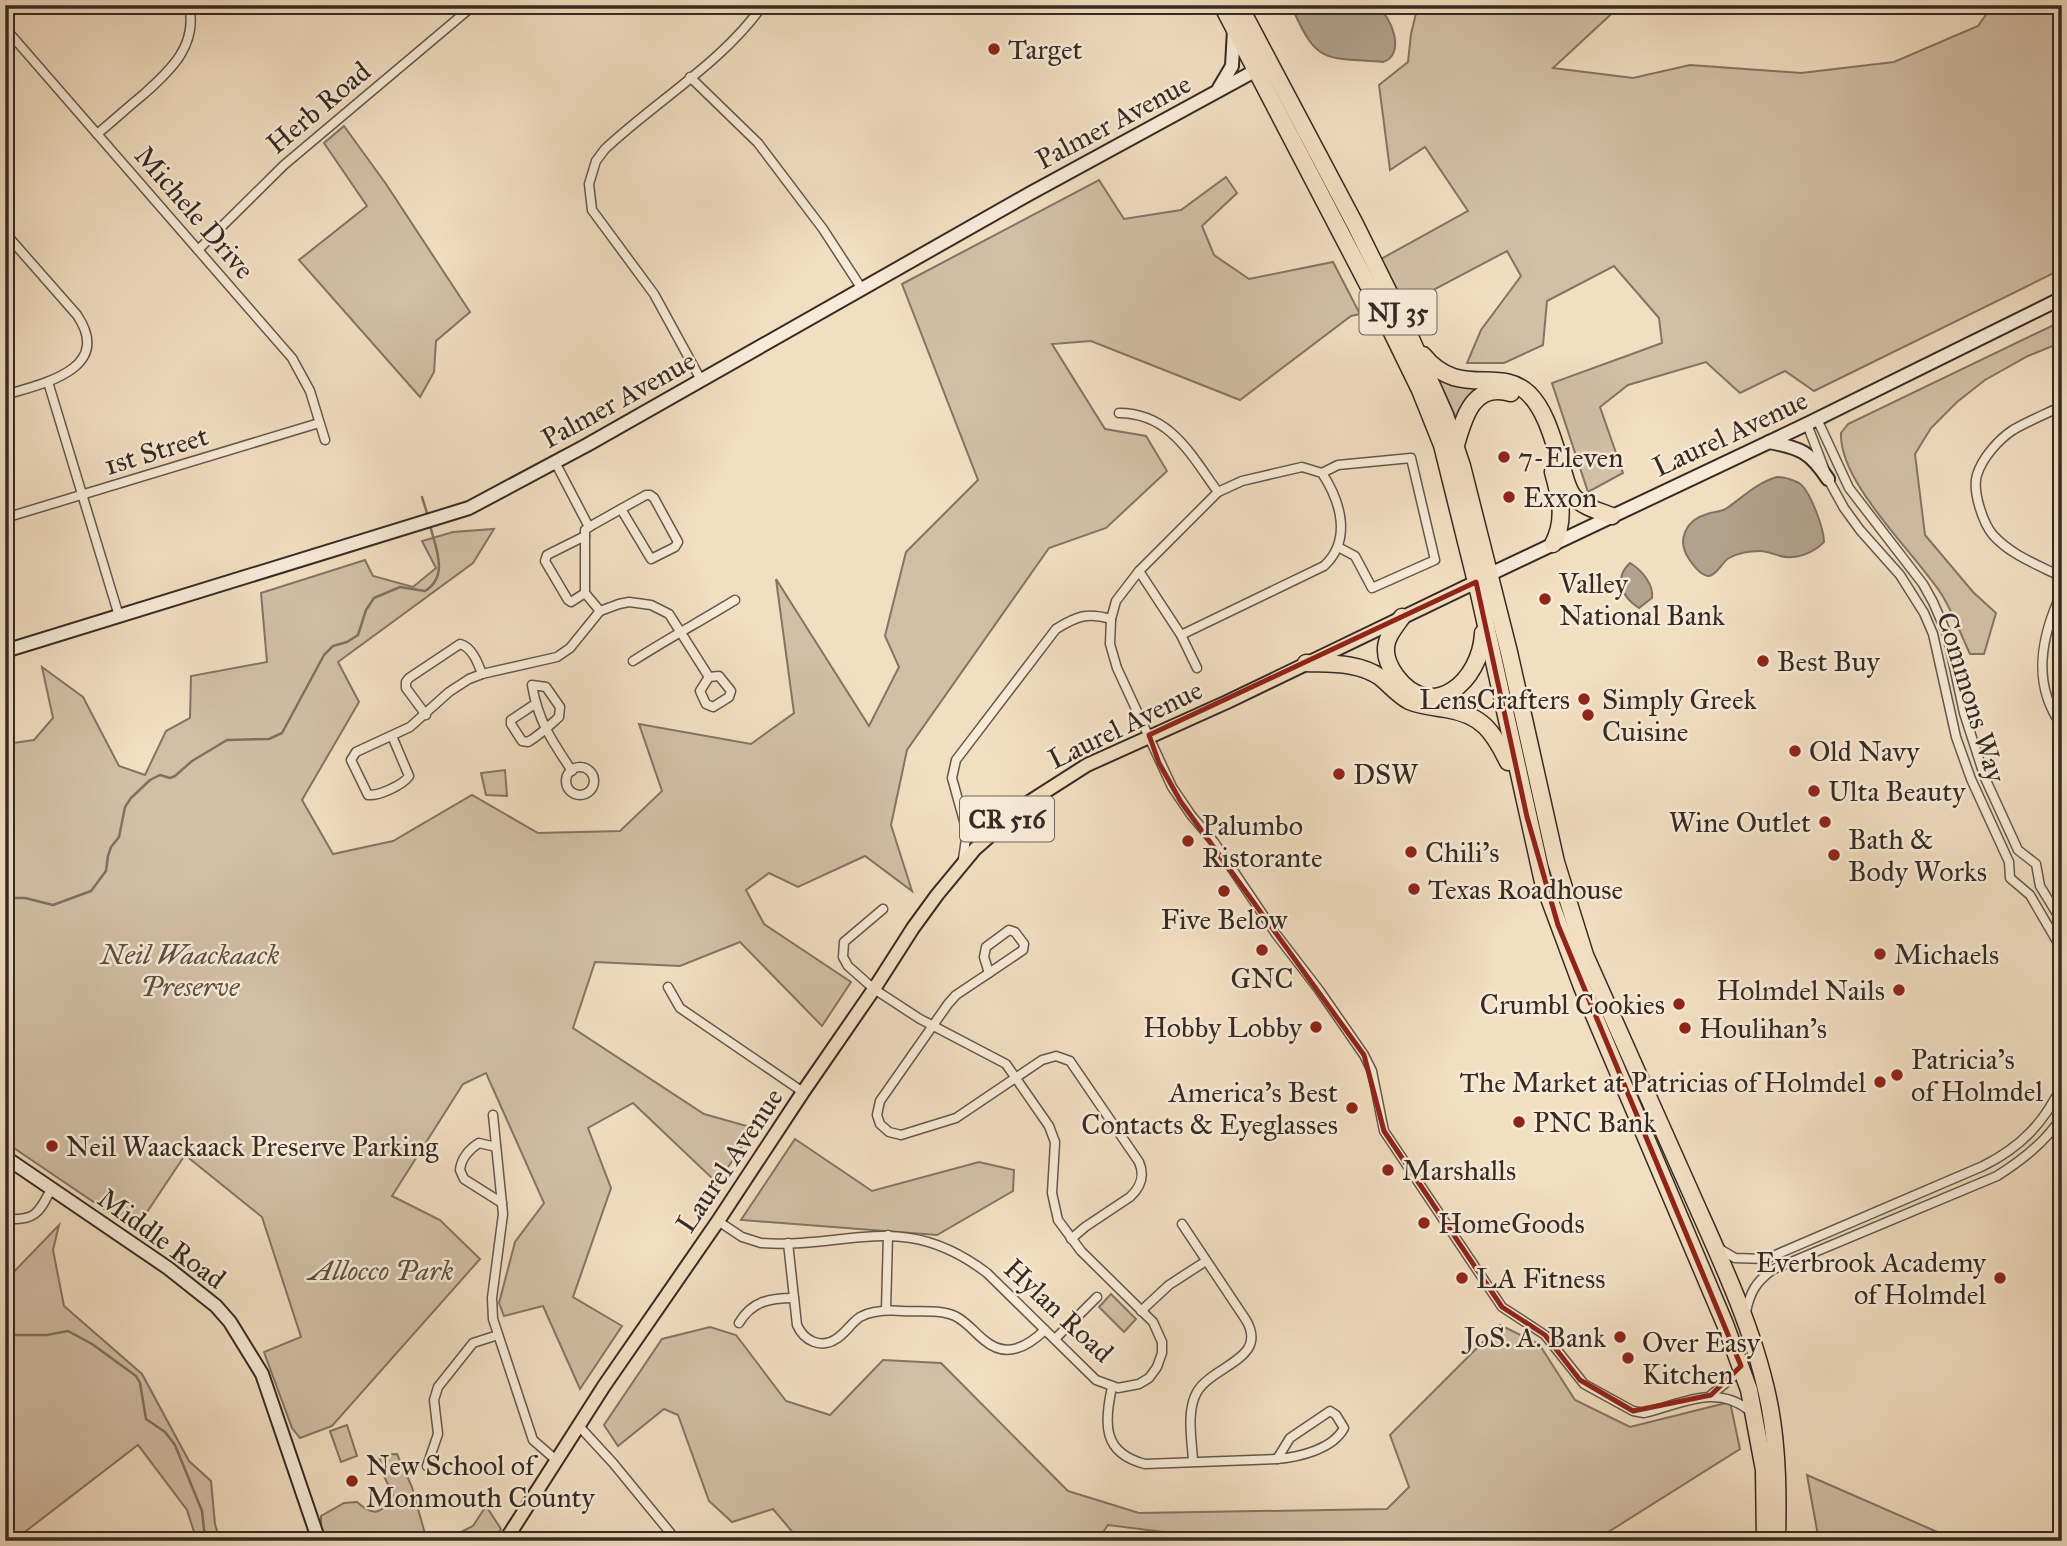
<svg xmlns="http://www.w3.org/2000/svg" width="2067" height="1546" viewBox="0 0 2067 1546" font-family="'IM FELL Great Primer',serif">
<style>
.green{fill:#d2bfa6;stroke:#847465;stroke-width:2}
.water{fill:#b2a18c;stroke:#807162;stroke-width:2}
.lines{fill:none;stroke-linecap:round;stroke-linejoin:round}
.stream{stroke:#807162;stroke-width:2.5}
.street-casing{stroke:#65574b;stroke-width:11}
.secondary-casing{stroke:#362a24;stroke-width:16}
.primary-casing{stroke:#362a24;stroke-width:16}
.highway-casing{stroke:#362a24;stroke-width:19}
.street{stroke:#f7ead7;stroke-width:8}
.secondary{stroke:#f7ead7;stroke-width:12}
.primary{stroke:#f2dec1;stroke-width:12}
.highway{stroke:#f2dec1;stroke-width:16}
.marked{fill:none;stroke:#8f2418;stroke-width:5;stroke-linejoin:round}
.poi-dot{fill:#8f2418;stroke:#f7ead7;stroke-width:2.5}
.labels{text-anchor:middle;stroke-width:5;stroke-linejoin:round;paint-order:stroke}
.shield{fill:#f7ead7;stroke:#70645a;stroke-width:2}
.shield-label{font-size:26px;font-weight:bold;fill:#362a24}
.poi-label{font-size:28px;fill:#362a24;stroke:#f7ead7;text-anchor:start}
.street-label{font-size:28px;fill:#362a24;stroke:#f7ead7}
.park-label{font-size:28px;font-style:italic;fill:#5d4f44;stroke:#f7ead7}
</style>
<rect width="100%" height="100%" fill="#f2dec1"/>
<filter id="stains"><feTurbulence type="fractalNoise" baseFrequency=".00286" numOctaves="4"/><feColorMatrix values="0 0 0 0 .2 0 0 0 0 .09 0 0 0 0 .02 0 0 0 .5 -.17"/></filter>
<radialGradient id="worn" r=".72"><stop offset=".6" stop-color="#630" stop-opacity="0"/><stop offset="1" stop-color="#630" stop-opacity=".3"/></radialGradient>
<g class="green">
<path d="M 1418,5 L 1621,5 L 1553,68 L 1633,78 L 1690,65 L 1801,73 L 1894,62 L 1978,26 L 1993,5 L 2062,5 L 2062,269 L 1814,391 L 1785,371 L 1740,393 L 1706,362 L 1628,385 L 1600,407 L 1623,473 L 1588,492 L 1552,383 L 1662,343 L 1659,318 L 1614,266 L 1547,301 L 1543,345 L 1504,363 L 1467,363 L 1481,330 L 1521,276 L 1507,251 L 1405,305 L 1381,259 L 1468,211 L 1425,147 L 1390,170 L 1379,85 L 1408,62 L 1411,34 Z"/>
<path d="M 344,126 L 386,184 L 470,312 L 436,341 L 434,372 L 420,397 L 299,260 L 367,206 L 324,143 Z"/>
<path d="M 1226,177 L 1237,193 L 1202,226 L 1214,255 L 1249,279 L 1333,262 L 1360,314 L 1351,316 L 1240,400 L 1091,341 L 1052,344 L 1105,429 L 1146,436 L 1167,471 L 1106,528 L 1049,548 L 907,750 L 891,825 L 912,891 L 865,856 L 798,887 L 769,873 L 746,890 L 764,924 L 851,982 L 822,1026 L 740,942 L 680,966 L 595,962 L 573,1028 L 704,1114 L 754,1128 L 716,1185 L 713,1179 L 633,1103 L 588,1128 L 611,1188 L 573,1297 L 622,1326 L 580,1389 L 543,1306 L 504,1316 L 499,1303 L 515,1242 L 544,1203 L 486,1073 L 463,1084 L 392,1196 L 440,1220 L 480,1259 L 332,1426 L 300,1438 L 292,1428 L 264,1352 L 301,1337 L 262,1217 L 185,1155 L 135,1230 L 5,1142 L 5,744 L 34,740 L 53,718 L 42,667 L 83,697 L 119,766 L 145,775 L 166,731 L 190,718 L 191,676 L 267,662 L 261,593 L 365,560 L 373,576 L 413,587 L 436,568 L 422,541 L 453,532 L 494,529 L 473,563 L 338,662 L 359,702 L 302,800 L 333,854 L 393,841 L 472,795 L 538,833 L 620,831 L 662,791 L 639,724 L 751,744 L 794,713 L 776,579 L 869,726 L 899,667 L 885,636 L 906,552 L 978,480 L 902,284 L 1099,180 L 1124,219 L 1181,210 Z"/>
<path d="M 2062,321 L 2062,342 L 2028,356 L 1985,380 L 1957,402 L 1931,428 L 1915,454 L 1925,535 L 1973,592 L 1996,613 L 1984,654 L 1970,654 C 1961,635 1953,613 1942,595 C 1914,552 1839,483 1841,433 L 1848,424 Z"/>
<path d="M 1436,374 L 1490,385 L 1456,418 Z"/>
<path d="M 505,770 L 507,796 L 486,795 L 481,773 Z"/>
<path d="M 795,1139 L 872,1191 L 979,1162 L 1014,1170 L 1013,1191 L 937,1235 L 741,1220 Z"/>
<path d="M 59,1225 L 53,1250 L 64,1306 L 142,1374 L 189,1461 L 211,1481 L 215,1524 L 220,1541 L 197,1541 L 187,1510 L 138,1445 L 13,1541 L 5,1541 L 5,1281 Z"/>
<path d="M 1111,1294 L 1136,1319 L 1124,1332 L 1099,1307 Z"/>
<path d="M 1500,1325 L 1539,1344 L 1575,1400 L 1630,1427 L 1730,1402 L 1740,1449 L 1594,1541 L 1235,1541 L 1108,1525 L 1097,1541 L 800,1541 L 773,1509 L 732,1522 L 709,1501 L 678,1415 L 664,1409 L 618,1446 L 604,1425 L 662,1339 L 710,1327 L 736,1335 L 786,1401 L 830,1415 L 883,1360 L 941,1363 L 1068,1491 L 1139,1513 L 1387,1509 L 1409,1487 L 1390,1435 Z"/>
<path d="M 347,1425 L 357,1456 L 341,1462 L 330,1431 Z"/>
<path d="M 397,1454 L 412,1487 L 427,1541 L 394,1541 L 390,1533 L 367,1541 L 324,1541 L 321,1533 L 321,1516 L 344,1503 L 357,1502 C 374,1517 380,1514 394,1497 L 383,1474 L 379,1455 Z"/>
<path d="M 1807,1475 L 1958,1541 L 1819,1541 Z"/>
<path d="M 486,1506 L 501,1529 L 493,1541 L 443,1541 L 473,1526 Z"/>
</g>
<g class="water">
<path d="M 1291,5 L 1377,7 C 1392,16 1406,55 1383,62 C 1323,57 1317,65 1291,5 Z"/>
<path d="M 1777,477 C 1784,477 1793,480 1799,483 C 1810,490 1824,529 1824,542 C 1813,553 1797,560 1780,556 C 1773,554 1767,551 1760,551 C 1749,551 1738,553 1729,558 C 1722,562 1717,575 1709,576 C 1701,576 1693,565 1689,559 C 1676,540 1686,520 1707,514 C 1714,511 1720,513 1727,508 C 1743,497 1758,482 1777,477 Z"/>
<path d="M 1630,563 C 1642,570 1654,585 1652,598 L 1639,608 C 1622,597 1613,579 1630,563 Z"/>
</g>
<g class="lines">
<g class="stream">
<path d="M 422,497 L 427,513"/>
<path d="M 5,898 L 25,898 L 53,905 L 91,891 L 106,871 L 108,856 L 111,847 L 119,837 L 125,807 L 131,798 L 150,780 L 160,775 L 170,778 L 175,776 L 192,761 L 227,740 L 269,739 L 282,733 L 324,655 L 333,646 L 347,642 L 358,635 L 366,610 L 374,598 L 400,587 L 425,591 C 448,577 437,551 431,529"/>
<path d="M 5,1335 L 47,1335 L 68,1331 L 92,1344 L 136,1376 L 140,1383 L 146,1419 L 165,1432 L 175,1445 L 202,1511 L 204,1530 L 211,1541"/>
</g>
<defs>
<g id="street">
<path d="M 5,28 L 292,358 L 310,391 L 325,440"/>
<path d="M 690,77 L 758,143 L 823,229 L 862,289"/>
<path d="M 97,134 C 113,121 128,107 144,94 C 171,70 198,45 189,5"/>
<path d="M 5,233 L 77,315 C 114,370 41,384 5,395"/>
<path d="M 198,250 L 284,165 L 474,5"/>
<path d="M 701,380 L 654,294 L 592,210 L 589,184 L 596,161 L 605,149 C 656,101 722,63 763,5"/>
<path d="M 48,382 L 119,616"/>
<path d="M 2062,406 C 2046,414 2028,421 2013,430 C 1999,439 1982,458 1977,475 C 1972,491 1983,523 1993,535 C 2011,555 2038,565 2062,577"/>
<path d="M 1119,413 C 1170,413 1191,455 1218,492"/>
<path d="M 1817,419 L 1849,488 L 1923,584 L 1933,602 L 1947,634 L 1964,713 L 1985,778 L 2018,850 L 2036,864 L 2040,886 L 2062,922"/>
<path d="M 1807,424 L 1828,479 L 1844,508 L 1860,530 L 1900,575 L 1924,613 L 1933,634 L 1956,737 L 1971,779 L 2009,862 L 2010,878 L 2030,895 L 2062,950"/>
<path d="M 555,462 L 589,527"/>
<path d="M 1322,473 L 1338,465 L 1411,458 L 1435,560 L 1372,588 L 1355,556 L 1338,547"/>
<path d="M 646,495 L 650,495 L 654,498 L 678,542 L 675,547 L 651,559 L 621,509 Z"/>
<path d="M 5,518 L 319,423"/>
<path d="M 589,527 L 585,530 L 585,593 L 600,611"/>
<path d="M 589,527 L 621,509"/>
<path d="M 585,536 L 547,555 L 545,561 L 568,600 L 571,602 L 585,593"/>
<path d="M 1139,571 L 1181,635 L 1197,668"/>
<path d="M 2062,592 C 2041,636 2031,684 2062,726"/>
<path d="M 1181,635 L 1324,566 C 1352,540 1341,502 1322,473 L 1302,467 L 1242,481 L 1218,492 L 1139,571 L 1116,601 L 1111,619 L 1110,644 L 1117,668 L 1172,787 L 1191,815 L 1214,842 L 1276,934 L 1319,990 L 1364,1055 L 1372,1071 L 1384,1131 L 1502,1307 L 1545,1335 L 1584,1384 L 1633,1411 L 1644,1413 C 1682,1404 1716,1383 1750,1411"/>
<path d="M 633,661 C 667,639 701,621 735,600"/>
<path d="M 719,676 L 731,691 L 729,697 L 713,707 L 706,704 L 700,691 L 709,677 Z"/>
<path d="M 535,704 L 511,720 L 511,724 L 522,741 L 528,742 C 540,735 549,726 559,717 L 560,707 L 546,687 L 532,685 C 538,721 552,741 572,771"/>
<path d="M 426,715 L 406,688 L 406,682 L 409,678 L 460,644 C 472,647 478,663 482,674"/>
<path d="M 392,736 L 409,776 C 403,785 379,796 368,795 L 351,760 L 356,752 L 410,727 L 449,692 L 469,679 L 482,674 L 557,657 L 570,648 L 600,611 L 619,604 L 629,602 L 651,605 L 669,614 L 709,677"/>
<circle cx="580" cy="781" r="14"/>
<path d="M 963,810 L 966,815 L 992,832"/>
<path d="M 963,859 L 967,832 L 952,778 L 956,760 L 1056,629 C 1077,616 1087,612 1111,619"/>
<path d="M 1009,930 L 1015,932 L 1024,944 L 1023,950 L 989,973 L 984,957 L 986,947 Z"/>
<path d="M 989,973 L 956,995 L 948,1004 L 880,1101 L 877,1115 L 880,1124 L 889,1132 L 901,1135 L 956,1118 L 1042,1060 L 1056,1056 L 1070,1061 L 1139,1162 C 1145,1176 1141,1187 1130,1197 L 1085,1227 L 1071,1239"/>
<path d="M 668,987 L 680,1008 L 803,1092"/>
<path d="M 493,1115 L 503,1214 L 492,1298 L 493,1319 L 533,1440 L 556,1460"/>
<path d="M 496,1147 L 479,1143 C 469,1149 461,1159 460,1170 L 464,1179 L 502,1203"/>
<path d="M 5,1219 C 34,1221 39,1214 51,1189"/>
<path d="M 718,1221 L 742,1237 L 761,1243 C 851,1249 903,1209 987,1273 L 1096,1380 L 1118,1388 L 1139,1384 L 1149,1378 L 1157,1367 L 1162,1353 L 1162,1342 L 1153,1322 L 1081,1251 L 1058,1220 L 1052,1193 L 1055,1142 L 1049,1126 L 1006,1064 L 920,1019 L 874,989 L 848,966 L 843,957 L 844,942 L 883,909"/>
<path d="M 1182,1224 L 1246,1320 C 1269,1359 1213,1365 1197,1392 C 1186,1411 1192,1440 1193,1461"/>
<path d="M 788,1243 L 797,1325 C 804,1341 821,1349 836,1339 C 846,1333 851,1323 860,1317 C 873,1310 888,1310 902,1311 C 919,1312 940,1309 955,1316 C 967,1322 974,1332 984,1340 C 1006,1359 1027,1347 1045,1330"/>
<path d="M 1718,1248 L 1735,1258 L 1766,1259 L 1983,1166 C 2021,1147 2044,1123 2062,1085"/>
<path d="M 886,1310 L 888,1235"/>
<path d="M 1141,1311 L 1169,1285 L 1206,1261"/>
<path d="M 1746,1312 C 1750,1292 1756,1282 1772,1270 L 1997,1176 C 2021,1161 2047,1141 2062,1116"/>
<path d="M 739,1323 C 752,1301 770,1298 794,1298"/>
<path d="M 1055,1339 L 1097,1297"/>
<path d="M 1112,1387 C 1104,1423 1102,1453 1145,1464 L 1277,1459"/>
<path d="M 1711,1395 L 1733,1377 L 1741,1366"/>
<path d="M 1330,1411 L 1336,1415 L 1344,1428 C 1333,1449 1300,1457 1277,1459 L 1290,1438 Z"/>
<path d="M 578,1425 L 613,1463 L 677,1541"/>
<path d="M 427,1466 L 438,1434 L 434,1400 L 438,1387 L 473,1343 L 498,1335"/>
</g>
<g id="secondary">
<path d="M 1219,88 L 1232,66 L 1234,30"/>
<path d="M 1769,442 C 1801,448 1810,452 1828,479"/>
<path d="M 1482,578 L 1807,424 L 2062,298"/>
<path d="M 5,651 L 469,508 L 587,445 L 1029,194 L 1262,67"/>
<path d="M 5,1157 L 168,1268 L 216,1306 L 230,1322 L 262,1374 L 319,1541"/>
</g>
<path id="primary" d="M 505,1541 L 604,1386 L 718,1221 L 803,1092 L 874,989 L 913,928 L 937,895 L 975,849 L 1026,804 L 1087,765 L 1227,702 L 1476,582"/>
<g id="highway">
<path d="M 1222,5 L 1382,312 L 1420,390 L 1442,445 L 1479,594 L 1543,882 L 1582,987 L 1725,1324 L 1749,1390 L 1764,1470 L 1765,1541"/>
<path d="M 1239,5 L 1355,224 L 1404,323 L 1445,415 L 1462,466 L 1509,652 L 1556,862 L 1585,955 C 1620,1034 1656,1114 1691,1193 C 1722,1263 1756,1333 1770,1408 C 1778,1452 1778,1496 1777,1541"/>
<path d="M 1423,355 C 1459,400 1500,365 1529,394 C 1547,412 1554,444 1562,467 C 1565,477 1567,489 1574,497 C 1583,507 1599,511 1612,516"/>
<path d="M 1456,445 C 1464,417 1473,382 1511,393"/>
<path d="M 1553,472 C 1560,497 1566,520 1553,544"/>
<path d="M 1402,617 C 1395,627 1385,638 1386,651 C 1386,660 1391,669 1396,676 C 1432,724 1481,681 1483,633"/>
<path d="M 1306,663 C 1331,664 1358,662 1380,677 C 1390,685 1398,695 1409,701 C 1421,706 1434,707 1446,709 C 1482,715 1493,731 1508,762"/>
</g>
</defs>
<use href="#street" class="street-casing"/>
<use href="#secondary" class="secondary-casing"/>
<use href="#primary" class="primary-casing"/>
<use href="#highway" class="highway-casing"/>
<use href="#street" class="street"/>
<use href="#secondary" class="secondary"/>
<use href="#primary" class="primary"/>
<use href="#highway" class="highway"/>
</g>
<path class="marked" d="M 1476,582 L 1527,817 L 1558,925 L 1741,1366 L 1711,1395 L 1633,1411 L 1580,1380 L 1545,1335 L 1502,1307 L 1384,1131 L 1364,1055 L 1181,802 L 1159,763 L 1149,735 Z"/>
<g class="poi-dot">
<circle cx="994" cy="49" r="7"/>
<circle cx="1504" cy="457" r="7"/>
<circle cx="1509" cy="497" r="7"/>
<circle cx="1545" cy="599" r="7"/>
<circle cx="1763" cy="661" r="7"/>
<circle cx="1584" cy="699" r="7"/>
<circle cx="1588" cy="715" r="7"/>
<circle cx="1795" cy="751" r="7"/>
<circle cx="1339" cy="774" r="7"/>
<circle cx="1814" cy="791" r="7"/>
<circle cx="1825" cy="822" r="7"/>
<circle cx="1188" cy="841" r="7"/>
<circle cx="1411" cy="852" r="7"/>
<circle cx="1834" cy="855" r="7"/>
<circle cx="1414" cy="889" r="7"/>
<circle cx="1224" cy="891" r="7"/>
<circle cx="1262" cy="950" r="7"/>
<circle cx="1880" cy="954" r="7"/>
<circle cx="1899" cy="990" r="7"/>
<circle cx="1679" cy="1004" r="7"/>
<circle cx="1316" cy="1027" r="7"/>
<circle cx="1685" cy="1028" r="7"/>
<circle cx="1897" cy="1075" r="7"/>
<circle cx="1880" cy="1082" r="7"/>
<circle cx="1352" cy="1108" r="7"/>
<circle cx="1519" cy="1122" r="7"/>
<circle cx="52" cy="1146" r="7"/>
<circle cx="1388" cy="1170" r="7"/>
<circle cx="1424" cy="1223" r="7"/>
<circle cx="1462" cy="1278" r="7"/>
<circle cx="2000" cy="1278" r="7"/>
<circle cx="1620" cy="1337" r="7"/>
<circle cx="1628" cy="1358" r="7"/>
<circle cx="352" cy="1481" r="7"/>
</g>
<g class="labels">
<g class="shield">
<rect x="1359.5" y="289.5" width="77" height="45" rx="5"/>
<rect x="960" y="796.5" width="94" height="45" rx="5"/>
</g>
<g class="shield-label">
<text x="1398" y="321">NJ 35</text>
<text x="1007" y="828">CR 516</text>
</g>
<g class="poi-label">
<text x="1008" y="59">Target</text>
<text x="1518" y="467">7-Eleven</text>
<text x="1523" y="507">Exxon</text>
<text x="1559" y="593">Valley<tspan x="1559" dy="32">National Bank</tspan></text>
<text x="1777" y="671">Best Buy</text>
<text x="1570" y="709" text-anchor="end">LensCrafters</text>
<text x="1602" y="709">Simply Greek<tspan x="1602" dy="32">Cuisine</tspan></text>
<text x="1809" y="761">Old Navy</text>
<text x="1353" y="784">DSW</text>
<text x="1828" y="801">Ulta Beauty</text>
<text x="1811" y="832" text-anchor="end">Wine Outlet</text>
<text x="1202" y="835">Palumbo<tspan x="1202" dy="32">Ristorante</tspan></text>
<text x="1848" y="849">Bath &amp;<tspan x="1848" dy="32">Body Works</tspan></text>
<text x="1425" y="862">Chili's</text>
<text x="1428" y="899">Texas Roadhouse</text>
<text x="1224" y="929" text-anchor="middle">Five Below</text>
<text x="1894" y="964">Michaels</text>
<text x="1262" y="988" text-anchor="middle">GNC</text>
<text x="1885" y="1000" text-anchor="end">Holmdel Nails</text>
<text x="1665" y="1014" text-anchor="end">Crumbl Cookies</text>
<text x="1302" y="1037" text-anchor="end">Hobby Lobby</text>
<text x="1699" y="1038">Houlihan's</text>
<text x="1911" y="1069">Patricia's<tspan x="1911" dy="32">of Holmdel</tspan></text>
<text x="1866" y="1092" text-anchor="end">The Market at Patricias of Holmdel</text>
<text x="1338" y="1102" text-anchor="end">America's Best<tspan x="1338" dy="32">Contacts &amp; Eyeglasses</tspan></text>
<text x="1533" y="1132">PNC Bank</text>
<text x="66" y="1156">Neil Waackaack Preserve Parking</text>
<text x="1402" y="1180">Marshalls</text>
<text x="1438" y="1233">HomeGoods</text>
<text x="1986" y="1272" text-anchor="end">Everbrook Academy<tspan x="1986" dy="32">of Holmdel</tspan></text>
<text x="1476" y="1288">LA Fitness</text>
<text x="1606" y="1347" text-anchor="end">JoS. A. Bank</text>
<text x="1642" y="1352">Over Easy<tspan x="1642" dy="32">Kitchen</tspan></text>
<text x="366" y="1475">New School of<tspan x="366" dy="32">Monmouth County</tspan></text>
</g>
<g class="street-label">
<text transform="translate(318 107) rotate(-40)" y="10">Herb Road</text>
<text transform="translate(1113 121) rotate(-28)" y="10">Palmer Avenue</text>
<text transform="translate(195 212) rotate(49)" y="10">Michele Drive</text>
<text transform="translate(618 399) rotate(-29)" y="10">Palmer Avenue</text>
<text transform="translate(1730 433) rotate(-25)" y="10">Laurel Avenue</text>
<text transform="translate(156 450) rotate(-17)" y="10">1st Street</text>
<text transform="translate(1972 697) rotate(73)" y="10">Commons Way</text>
<text transform="translate(1125 724) rotate(-26)" y="10">Laurel Avenue</text>
<text transform="translate(729 1160) rotate(-56)" y="10">Laurel Avenue</text>
<text transform="translate(162 1238) rotate(36)" y="10">Middle Road</text>
<text transform="translate(1059 1310) rotate(43)" y="10">Hylan Road</text>
</g>
<g class="park-label">
<text x="190" y="964">Neil Waackaack<tspan x="190" dy="32">Preserve</tspan></text>
<text x="381" y="1280">Allocco Park</text>
</g>
</g>
<rect width="2067" height="1546" fill="none" stroke="#f2dec1" stroke-width="28"/>
<rect x="7" y="7" width="2053" height="1532" fill="none" stroke="#362a24" stroke-width="3.5"/>
<rect x="14" y="14" width="2039" height="1518" fill="none" stroke="#362a24" stroke-width="2"/>
<rect width="100%" height="100%" filter="url(#stains)"/>
<rect width="100%" height="100%" fill="url(#worn)"/>
</svg>
